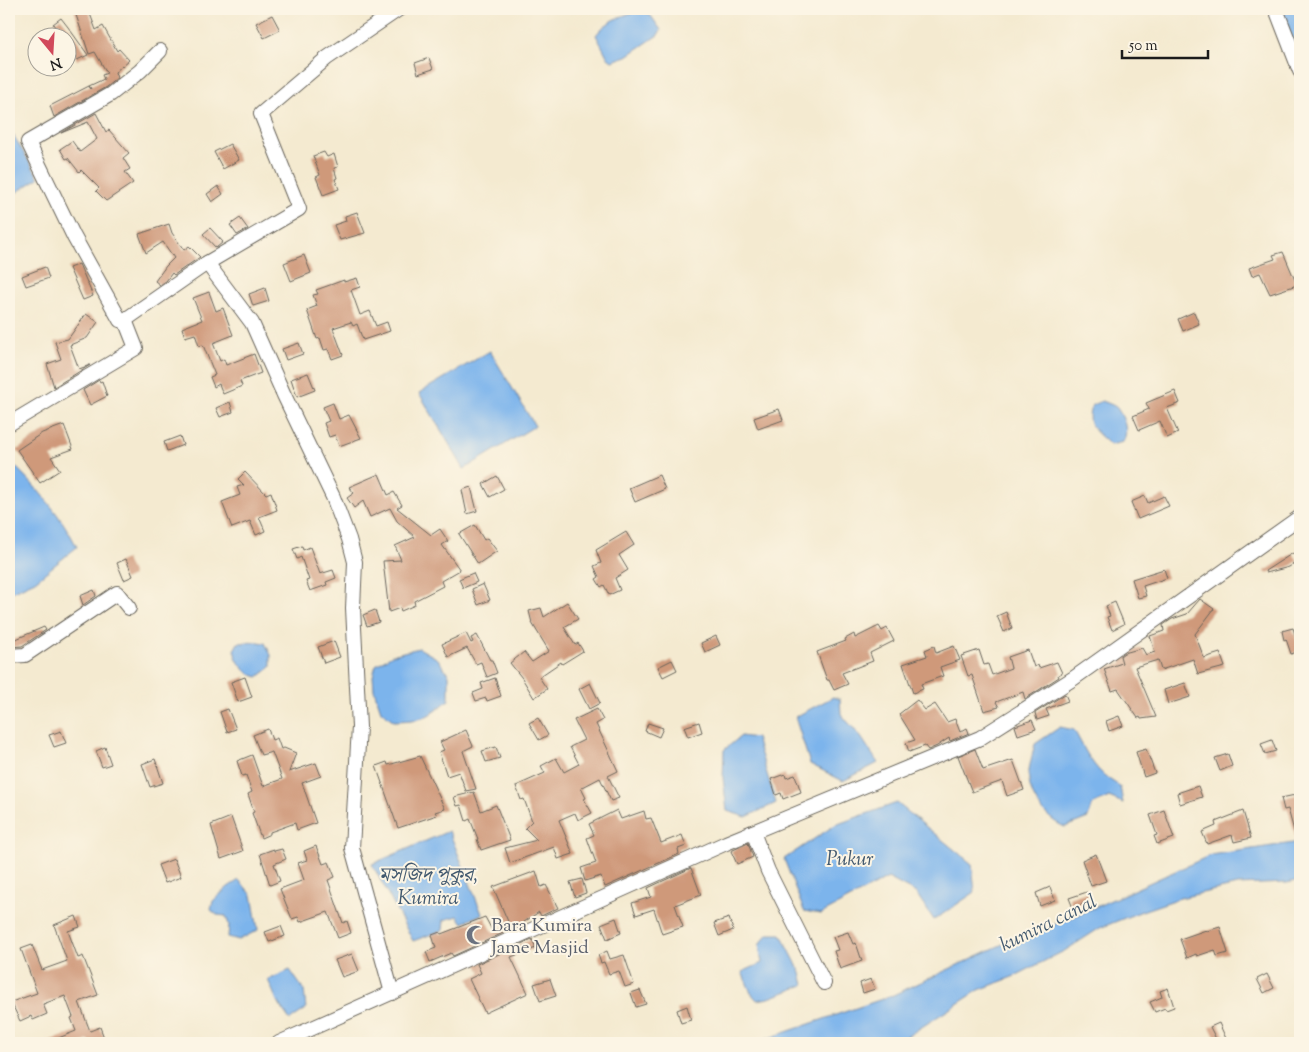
<svg xmlns="http://www.w3.org/2000/svg" width="1309" height="1052" viewBox="0 0 1309 1052" font-family="'Sorts Mill Goudy','Noto Serif Bengali',serif">
<style>
.water{fill:#7cb4ec;stroke:#4c6884}
.building{fill:#cf997a}
.lines{fill:none;stroke-linecap:round;stroke-linejoin:round}
.street-casing{stroke:#68645b;stroke-width:16}
.street{stroke:#fff;stroke-width:14}
.labels{text-anchor:middle;stroke-width:4;stroke-linejoin:round;paint-order:stroke}
.worship-label{font-size:19px;fill:#5b616d;stroke:#fcf5e5;text-anchor:start}
.water-label{font-size:20px;font-style:italic;fill:#42596f;stroke:#fcf5e5}
</style>
<rect width="100%" height="100%" fill="#fcf5e5"/>
<filter id="ink" filterUnits="userSpaceOnUse"><feTurbulence type="fractalNoise" baseFrequency=".02" numOctaves="2"/><feDisplacementMap in="SourceGraphic" scale="10" xChannelSelector="R" yChannelSelector="G"/><feConvolveMatrix kernelMatrix="1 2 1 2 8 2 1 2 1" color-interpolation-filters="sRGB"/></filter>
<filter id="wash" filterUnits="userSpaceOnUse"><feTurbulence type="fractalNoise" baseFrequency=".0096" numOctaves="4" result="noise"/><feDisplacementMap in="SourceGraphic" scale="20" xChannelSelector="R" yChannelSelector="G"/><feGaussianBlur stdDeviation="1.12" result="paint"/><feColorMatrix in="noise" values="0 0 0 0 0 0 0 0 0 0 0 0 0 0 0 0 0 1.4 0 .05"/><feComposite in="paint" operator="in"/></filter>
<g filter="url(#wash)">
<rect width="100%" height="100%" fill="#f4ead0"/>
<g class="water">
<path d="M 643,9 L 651,16 L 661,30 L 658,35 L 627,56 L 612,61 L 608,58 L 596,35 C 608,19 625,15 643,9 Z"/>
<path d="M 1294,9 L 1300,9 L 1300,60 L 1282,13 Z"/>
<path d="M 9,128 L 39,178 L 9,197 Z"/>
<path d="M 490,351 L 535,426 L 464,469 L 419,393 Z"/>
<path d="M 1102,401 C 1107,403 1114,405 1117,408 C 1124,418 1129,431 1123,442 L 1110,445 C 1097,431 1083,426 1092,405 Z"/>
<path d="M 13,464 C 39,490 61,515 77,547 L 35,581 L 9,593 L 9,467 Z"/>
<path d="M 259,642 L 265,643 L 271,655 L 271,667 L 258,677 C 245,674 237,663 234,650 L 238,643 Z"/>
<path d="M 419,648 L 438,659 L 449,675 L 449,700 C 425,719 424,720 394,721 L 381,711 L 374,690 L 373,676 L 376,665 L 392,655 Z"/>
<path d="M 833,697 L 840,699 L 841,714 L 861,737 L 878,763 L 843,781 L 810,764 L 795,717 Z"/>
<path d="M 1060,727 L 1074,730 C 1088,755 1094,772 1120,786 L 1123,803 L 1109,797 L 1092,805 L 1088,818 L 1065,827 C 1045,819 1026,794 1029,771 C 1030,762 1033,753 1035,744 Z"/>
<path d="M 741,736 L 756,738 L 776,803 L 746,817 L 727,811 L 723,778 L 724,750 Z"/>
<path d="M 897,803 L 972,864 L 975,892 L 934,920 L 916,893 L 888,878 L 821,914 L 804,911 L 784,859 L 835,825 Z"/>
<path d="M 449,831 L 482,914 L 463,923 L 458,916 L 444,920 L 443,930 L 413,941 L 372,864 Z"/>
<path d="M 1300,842 L 1300,880 L 1287,883 L 1237,885 L 1180,898 L 1142,911 L 1100,928 L 1066,950 L 1015,976 L 979,990 L 897,1043 L 754,1043 L 891,996 L 1003,944 L 1069,919 L 1211,855 Z"/>
<path d="M 239,880 L 252,895 L 258,930 L 239,940 L 228,937 L 229,925 L 226,916 L 217,915 L 211,910 L 213,901 L 228,887 Z"/>
<path d="M 768,934 L 781,934 L 801,973 L 804,985 L 769,998 L 757,1000 L 751,993 L 742,972 L 762,963 L 759,945 Z"/>
<path d="M 290,970 L 304,990 L 306,1009 L 290,1020 L 278,1003 L 268,980 Z"/>
</g>
<g id="blocks">
<g class="building">
<path d="M 74,9 L 85,9 L 86,12 L 89,11 L 96,30 L 103,26 L 117,51 L 119,49 L 129,60 L 115,72 L 117,78 L 106,87 L 54,117 L 50,106 L 89,86 L 91,89 L 89,86 L 104,79 L 102,75 L 107,73 L 95,52 L 89,54 Z"/>
<path d="M 272,15 L 280,30 L 264,38 L 256,23 Z"/>
<path d="M 61,18 L 68,27 L 88,55 L 77,60 L 63,30 L 59,33 L 53,24 Z"/>
<path d="M 429,58 L 433,69 L 418,74 L 415,63 Z"/>
<path d="M 96,113 L 106,132 L 109,130 L 129,153 L 123,158 L 130,169 L 125,172 L 133,183 L 106,201 L 96,191 L 99,188 L 81,170 L 79,172 L 68,158 L 66,159 L 60,149 L 72,141 L 80,152 L 97,139 L 88,122 L 61,133 Z"/>
<path d="M 230,144 L 239,160 L 223,169 L 214,152 Z"/>
<path d="M 324,152 L 327,157 L 334,154 L 338,167 L 334,168 L 337,178 L 335,179 L 339,189 L 323,195 L 316,177 L 320,175 L 313,156 Z"/>
<path d="M 218,186 L 223,194 L 212,202 L 207,194 Z"/>
<path d="M 357,212 L 365,233 L 340,240 L 334,225 L 346,221 L 345,216 Z"/>
<path d="M 240,218 L 248,229 L 237,235 L 230,225 Z"/>
<path d="M 169,224 L 172,233 L 184,250 L 189,246 L 200,257 L 174,275 L 172,273 L 166,281 L 160,285 L 155,281 L 166,266 L 174,258 L 163,242 L 146,253 L 139,234 Z"/>
<path d="M 210,228 L 223,242 L 216,248 L 203,234 Z"/>
<path d="M 1283,252 L 1297,285 L 1270,294 L 1260,273 L 1252,276 L 1249,268 L 1275,259 L 1273,255 Z"/>
<path d="M 304,255 L 311,273 L 291,281 L 284,263 Z"/>
<path d="M 79,264 L 93,296 L 83,300 L 69,268 Z"/>
<path d="M 45,267 L 49,278 L 26,286 L 22,276 Z"/>
<path d="M 357,278 L 360,287 L 351,290 L 360,315 L 370,311 L 376,326 L 387,322 L 390,331 L 363,340 L 357,324 L 353,326 L 351,322 L 333,328 L 343,355 L 332,359 L 328,349 L 324,350 L 320,338 L 317,339 L 307,310 L 317,306 L 313,295 L 318,294 L 316,290 L 344,280 L 344,282 Z"/>
<path d="M 265,288 L 269,301 L 253,306 L 249,294 Z"/>
<path d="M 209,292 L 216,311 L 223,308 L 233,335 L 213,343 L 220,361 L 224,359 L 226,365 L 254,354 L 261,373 L 240,381 L 242,386 L 223,394 L 219,384 L 214,387 L 210,377 L 215,375 L 203,345 L 199,346 L 195,334 L 185,337 L 182,328 L 202,320 L 193,298 Z"/>
<path d="M 1194,312 L 1199,324 L 1183,331 L 1178,319 Z"/>
<path d="M 86,314 L 98,322 L 87,338 L 70,345 L 79,369 L 90,365 L 54,387 L 47,364 L 61,359 L 55,342 L 68,339 Z"/>
<path d="M 299,343 L 303,354 L 286,360 L 282,349 Z"/>
<path d="M 308,373 L 315,390 L 297,397 L 291,379 Z"/>
<path d="M 99,380 L 100,382 L 102,381 L 107,396 L 90,405 L 83,390 Z"/>
<path d="M 1175,391 L 1180,403 L 1167,408 L 1178,433 L 1167,438 L 1160,421 L 1139,430 L 1133,416 L 1149,409 L 1146,403 Z"/>
<path d="M 230,402 L 233,412 L 220,417 L 216,408 Z"/>
<path d="M 333,403 L 339,419 L 349,415 L 361,438 L 339,446 L 335,435 L 329,437 L 324,423 L 329,421 L 323,407 Z"/>
<path d="M 779,409 L 783,420 L 758,429 L 754,418 Z"/>
<path d="M 64,425 L 73,449 L 51,457 L 60,470 L 40,483 L 17,450 L 42,433 Z"/>
<path d="M 180,436 L 183,445 L 167,451 L 164,442 Z"/>
<path d="M 245,472 L 266,494 L 271,492 L 277,510 L 259,517 L 265,531 L 256,535 L 250,521 L 232,528 L 222,502 L 240,495 L 237,487 L 244,485 L 238,479 Z"/>
<path d="M 379,474 L 388,495 L 394,492 L 402,505 L 397,508 L 431,535 L 440,529 L 448,541 L 442,545 L 460,570 L 441,581 L 443,586 L 414,601 L 415,605 L 401,611 L 400,608 L 389,612 L 383,561 L 401,560 L 395,546 L 415,537 L 397,521 L 390,508 L 370,517 L 363,501 L 354,508 L 347,498 L 354,493 L 349,487 Z"/>
<path d="M 659,475 L 665,489 L 635,502 L 629,488 Z"/>
<path d="M 497,476 L 504,489 L 490,497 L 483,484 Z"/>
<path d="M 471,487 L 477,511 L 467,514 L 462,490 Z"/>
<path d="M 1145,496 L 1148,503 L 1164,496 L 1169,506 L 1138,519 L 1131,502 Z"/>
<path d="M 475,525 L 484,540 L 487,538 L 497,551 L 478,564 L 459,534 Z"/>
<path d="M 626,532 L 634,545 L 619,555 L 628,570 L 615,578 L 620,590 L 609,595 L 604,585 L 601,587 L 596,579 L 599,577 L 594,566 L 601,563 L 596,550 Z"/>
<path d="M 302,546 L 303,550 L 310,547 L 320,574 L 333,570 L 336,578 L 326,582 L 327,585 L 310,591 L 306,581 L 309,580 L 301,557 L 297,559 L 293,549 Z"/>
<path d="M 1293,553 L 1298,561 L 1289,567 L 1266,573 L 1265,571 Z"/>
<path d="M 126,559 L 133,576 L 124,580 L 117,563 Z"/>
<path d="M 1164,569 L 1167,578 L 1143,586 L 1146,596 L 1138,598 L 1132,579 Z"/>
<path d="M 473,573 L 477,582 L 463,588 L 459,579 Z"/>
<path d="M 483,584 L 490,600 L 478,605 L 472,589 Z"/>
<path d="M 94,590 L 96,596 L 83,605 L 80,596 Z"/>
<path d="M 1200,599 L 1214,609 L 1195,634 L 1204,658 L 1220,653 L 1225,667 L 1198,674 L 1193,659 L 1161,670 L 1158,660 L 1135,667 L 1156,717 L 1141,719 L 1140,717 L 1138,718 L 1118,689 L 1112,691 L 1104,669 L 1122,663 L 1120,656 L 1124,653 L 1142,648 L 1146,655 L 1155,652 L 1150,636 L 1164,631 L 1163,625 L 1172,619 L 1187,614 Z"/>
<path d="M 567,602 L 578,619 L 564,627 L 575,645 L 578,643 L 583,651 L 562,664 L 561,662 L 539,677 L 547,689 L 534,698 L 522,678 L 510,663 L 524,652 L 532,662 L 549,651 L 532,623 L 529,611 L 541,608 L 544,617 Z"/>
<path d="M 1115,602 L 1124,624 L 1112,630 L 1107,617 L 1110,616 L 1106,606 Z"/>
<path d="M 375,610 L 379,622 L 367,626 L 363,615 Z"/>
<path d="M 1006,612 L 1012,628 L 1004,632 L 997,616 Z"/>
<path d="M 879,626 L 882,631 L 887,628 L 894,641 L 870,653 L 873,661 L 842,673 L 848,684 L 834,690 L 829,680 L 827,680 L 817,652 L 846,641 L 845,639 L 854,634 L 855,638 Z"/>
<path d="M 44,627 L 46,630 L 22,646 L 9,647 L 9,642 Z"/>
<path d="M 1293,628 L 1300,651 L 1291,654 L 1286,639 L 1284,640 L 1282,631 Z"/>
<path d="M 466,633 L 471,643 L 473,642 L 471,638 L 477,635 L 490,660 L 492,660 L 497,673 L 487,677 L 481,662 L 476,664 L 467,648 L 448,657 L 442,644 Z"/>
<path d="M 716,636 L 720,645 L 705,652 L 701,643 Z"/>
<path d="M 334,641 L 340,657 L 324,663 L 318,647 Z"/>
<path d="M 934,646 L 936,653 L 954,646 L 960,660 L 940,667 L 943,676 L 921,684 L 923,689 L 913,693 L 903,664 L 927,656 L 925,650 Z"/>
<path d="M 979,650 L 984,665 L 988,664 L 992,675 L 1011,668 L 1008,657 L 1028,650 L 1034,667 L 1038,665 L 1039,668 L 1057,662 L 1062,673 L 1058,675 L 1059,677 L 1025,699 L 1023,692 L 996,702 L 999,707 L 984,711 L 972,675 L 968,676 L 961,656 Z"/>
<path d="M 672,660 L 677,670 L 663,677 L 658,667 Z"/>
<path d="M 245,677 L 252,697 L 238,702 L 231,682 Z"/>
<path d="M 495,678 L 501,696 L 487,701 L 486,698 L 476,701 L 473,693 L 483,689 L 481,683 Z"/>
<path d="M 590,683 L 600,703 L 589,709 L 579,689 Z"/>
<path d="M 1185,683 L 1190,697 L 1168,704 L 1164,690 Z"/>
<path d="M 1065,694 L 1068,701 L 1046,709 L 1049,716 L 1037,720 L 1035,713 Z"/>
<path d="M 917,700 L 925,710 L 935,704 L 947,722 L 955,719 L 960,732 L 967,728 L 969,733 L 950,741 L 949,738 L 937,746 L 928,750 L 925,746 L 909,752 L 906,743 L 915,740 L 899,714 Z"/>
<path d="M 228,709 L 236,729 L 227,732 L 220,712 Z"/>
<path d="M 597,709 L 603,720 L 596,724 L 618,771 L 608,776 L 619,798 L 611,801 L 600,778 L 581,788 L 586,798 L 584,799 L 592,813 L 578,820 L 575,813 L 559,820 L 573,854 L 558,859 L 554,847 L 510,863 L 505,848 L 537,840 L 525,828 L 532,821 L 524,799 L 521,800 L 516,786 L 545,773 L 541,766 L 556,758 L 564,772 L 579,764 L 570,747 L 584,740 L 574,720 Z"/>
<path d="M 1119,716 L 1123,726 L 1109,731 L 1106,721 Z"/>
<path d="M 538,718 L 548,735 L 539,740 L 529,723 Z"/>
<path d="M 1032,720 L 1036,729 L 1018,735 L 1015,726 Z"/>
<path d="M 699,722 L 702,732 L 688,737 L 684,727 Z"/>
<path d="M 648,723 L 663,728 L 659,737 L 645,731 Z"/>
<path d="M 268,729 L 272,740 L 277,738 L 281,749 L 284,748 L 296,753 L 289,772 L 316,763 L 321,776 L 302,783 L 316,823 L 297,830 L 295,823 L 270,832 L 270,834 L 261,838 L 252,813 L 254,812 L 248,794 L 252,792 L 246,775 L 242,776 L 237,761 L 252,755 L 263,786 L 282,779 L 272,752 L 261,755 L 253,735 Z"/>
<path d="M 466,730 L 473,746 L 463,751 L 476,789 L 466,791 L 459,772 L 447,776 L 439,752 L 444,750 L 440,742 Z"/>
<path d="M 61,731 L 66,743 L 54,747 L 49,735 Z"/>
<path d="M 1272,740 L 1276,751 L 1265,754 L 1261,744 Z"/>
<path d="M 105,747 L 111,764 L 102,767 L 96,751 Z"/>
<path d="M 496,747 L 500,758 L 486,762 L 482,751 Z"/>
<path d="M 975,749 L 983,770 L 1013,760 L 1024,790 L 1007,796 L 1002,781 L 972,792 L 958,756 Z"/>
<path d="M 1146,749 L 1155,773 L 1144,777 L 1136,752 Z"/>
<path d="M 1228,754 L 1232,766 L 1220,771 L 1215,758 Z"/>
<path d="M 420,756 L 445,809 L 435,812 L 437,815 L 398,828 L 376,766 L 387,762 L 388,765 Z"/>
<path d="M 155,759 L 163,783 L 150,787 L 142,764 Z"/>
<path d="M 785,774 L 786,778 L 795,775 L 801,792 L 783,799 L 781,793 L 776,795 L 771,779 Z"/>
<path d="M 1198,786 L 1202,797 L 1180,804 L 1177,793 Z"/>
<path d="M 474,792 L 481,811 L 496,805 L 510,840 L 481,850 L 477,839 L 478,839 L 470,819 L 466,821 L 461,805 L 457,806 L 454,797 Z"/>
<path d="M 1300,794 L 1300,841 L 1297,842 L 1288,809 L 1284,810 L 1281,798 Z"/>
<path d="M 617,810 L 621,819 L 644,811 L 646,819 L 651,818 L 661,843 L 682,835 L 686,846 L 678,849 L 679,854 L 605,887 L 601,876 L 585,881 L 581,868 L 596,863 L 587,838 L 594,835 L 589,824 Z"/>
<path d="M 1164,810 L 1174,838 L 1157,844 L 1154,836 L 1157,835 L 1150,815 Z"/>
<path d="M 1243,811 L 1251,838 L 1234,842 L 1232,835 L 1207,844 L 1202,832 L 1216,826 L 1215,822 Z"/>
<path d="M 231,817 L 243,851 L 221,859 L 211,825 Z"/>
<path d="M 748,843 L 753,857 L 737,864 L 731,851 Z"/>
<path d="M 316,846 L 323,864 L 329,862 L 335,877 L 328,880 L 343,923 L 347,921 L 351,933 L 338,938 L 328,912 L 300,922 L 298,917 L 292,919 L 280,889 L 304,880 L 298,863 L 307,860 L 304,851 Z"/>
<path d="M 274,849 L 274,851 L 282,849 L 286,859 L 274,864 L 280,881 L 270,885 L 260,854 Z"/>
<path d="M 1096,854 L 1106,881 L 1091,886 L 1082,860 Z"/>
<path d="M 174,859 L 181,877 L 165,883 L 158,865 Z"/>
<path d="M 691,868 L 701,895 L 675,905 L 683,927 L 662,934 L 654,909 L 636,915 L 632,903 L 651,897 L 648,888 Z"/>
<path d="M 536,871 L 541,887 L 546,885 L 558,908 L 541,916 L 539,912 L 524,922 L 525,923 L 453,956 L 451,953 L 430,962 L 426,952 L 436,948 L 432,935 L 440,932 L 441,934 L 485,917 L 493,932 L 510,926 L 493,887 Z"/>
<path d="M 582,879 L 586,893 L 575,897 L 570,882 Z"/>
<path d="M 1050,887 L 1055,900 L 1040,906 L 1036,893 Z"/>
<path d="M 1087,892 L 1091,901 L 1073,908 L 1069,898 Z"/>
<path d="M 76,916 L 80,927 L 68,931 L 78,958 L 83,956 L 98,995 L 79,1002 L 90,1031 L 100,1027 L 106,1043 L 91,1043 L 89,1040 L 81,1043 L 46,1043 L 76,1031 L 71,1018 L 73,1017 L 65,996 L 43,1004 L 47,1014 L 33,1020 L 31,1016 L 20,1021 L 11,1002 L 37,993 L 21,949 L 32,945 L 42,970 L 67,961 L 54,925 Z"/>
<path d="M 616,918 L 621,933 L 607,939 L 601,924 Z"/>
<path d="M 729,918 L 733,930 L 719,936 L 714,923 Z"/>
<path d="M 281,926 L 285,936 L 269,942 L 265,932 Z"/>
<path d="M 1220,927 L 1228,953 L 1217,956 L 1215,950 L 1197,956 L 1196,954 L 1187,958 L 1180,939 L 1206,930 L 1207,931 Z"/>
<path d="M 848,932 L 853,944 L 856,943 L 862,961 L 840,969 L 834,951 L 838,950 L 833,937 Z"/>
<path d="M 532,939 L 536,948 L 511,957 L 528,993 L 485,1013 L 469,979 L 481,973 L 477,964 Z"/>
<path d="M 607,951 L 610,959 L 624,955 L 634,984 L 625,987 L 619,971 L 609,974 L 604,962 L 601,963 L 598,955 Z"/>
<path d="M 352,954 L 359,971 L 342,977 L 335,960 Z"/>
<path d="M 1267,974 L 1274,988 L 1264,993 L 1257,979 Z"/>
<path d="M 550,979 L 556,996 L 540,1001 L 534,984 Z"/>
<path d="M 871,979 L 875,989 L 863,993 L 860,983 Z"/>
<path d="M 1168,988 L 1174,1007 L 1166,1010 L 1165,1008 L 1155,1012 L 1150,1002 L 1162,997 L 1160,991 Z"/>
<path d="M 640,990 L 646,1004 L 636,1007 L 631,993 Z"/>
<path d="M 687,1006 L 691,1020 L 681,1023 L 677,1010 Z"/>
<path d="M 1219,1023 L 1228,1043 L 1218,1043 L 1210,1027 Z"/>
</g>
</g>
</g>
<g filter="url(#ink)">
<use href="#blocks" fill-opacity="0" stroke="#68645b" stroke-width="1"/>
<g class="lines">
<defs>
<g id="street">
<path d="M 1276,9 L 1300,71"/>
<path d="M 160,51 L 140,71 L 111,94 L 28,142 L 74,237 L 120,320 L 125,320 L 207,263 L 299,209 L 261,114 L 327,58 L 399,9"/>
<path d="M 207,263 L 252,323 L 284,395 L 333,497 L 349,539 L 355,562 L 353,608 L 359,727 L 352,848 L 392,993"/>
<path d="M 9,424 L 136,348 L 125,320"/>
<path d="M 9,656 L 25,655 L 117,593 L 129,608"/>
<path d="M 753,832 L 768,871 L 824,983"/>
<path d="M 279,1043 L 726,843 L 980,738 L 1074,678 L 1300,517"/>
</g>
</defs>
<use href="#street" class="street-casing"/>
<use href="#street" class="street"/>
</g>
</g>
<defs>
<symbol id="mosque-bare" viewBox="-9 -9 18 18"><path d="M3.5-4.9A6 6 0 1 0 3.5 4.9A5 5 0 1 1 3.5-4.9Z" fill="#6b7280" stroke="#fcf5e5" stroke-width="2.5" paint-order="stroke"/></symbol>
</defs>
<g fill-rule="evenodd">
<use href="#mosque-bare" x="462" y="921" width="28" height="28"/>
</g>
<g class="labels">
<g class="worship-label">
<text x="491" y="931">Bara Kumira<tspan x="491" dy="22">Jame Masjid</tspan></text>
</g>
<g class="water-label">
<text x="850" y="865">Pukur</text>
<text x="428" y="881">মসজিদ পুকুর,<tspan x="428" dy="23">Kumira</tspan></text>
<text transform="translate(1048 922) rotate(-26)" y="7">kumira canal</text>
</g>
</g>
<rect width="1309" height="1052" fill="none" stroke="#fcf5e5" stroke-width="30"/>
<g transform="translate(52 52) rotate(162)"><circle r="24" fill="#fcf5e5" stroke="#a29e95"/>
<path d="M0-4L9 19L0 12L-9 19Z" fill="#d1495b"/>
<text y="-8" font-size="14" font-weight="bold" text-anchor="middle" fill="#1c1c1c">N</text>
</g>
<path d="M1122 50v8h86v-8" fill="none" stroke="#1c1c1c" stroke-width="2.5"/>
<text x="1129" y="50" font-size="15" fill="#1c1c1c" stroke="#fcf5e5" stroke-width="4" paint-order="stroke">50 m</text>
</svg>
